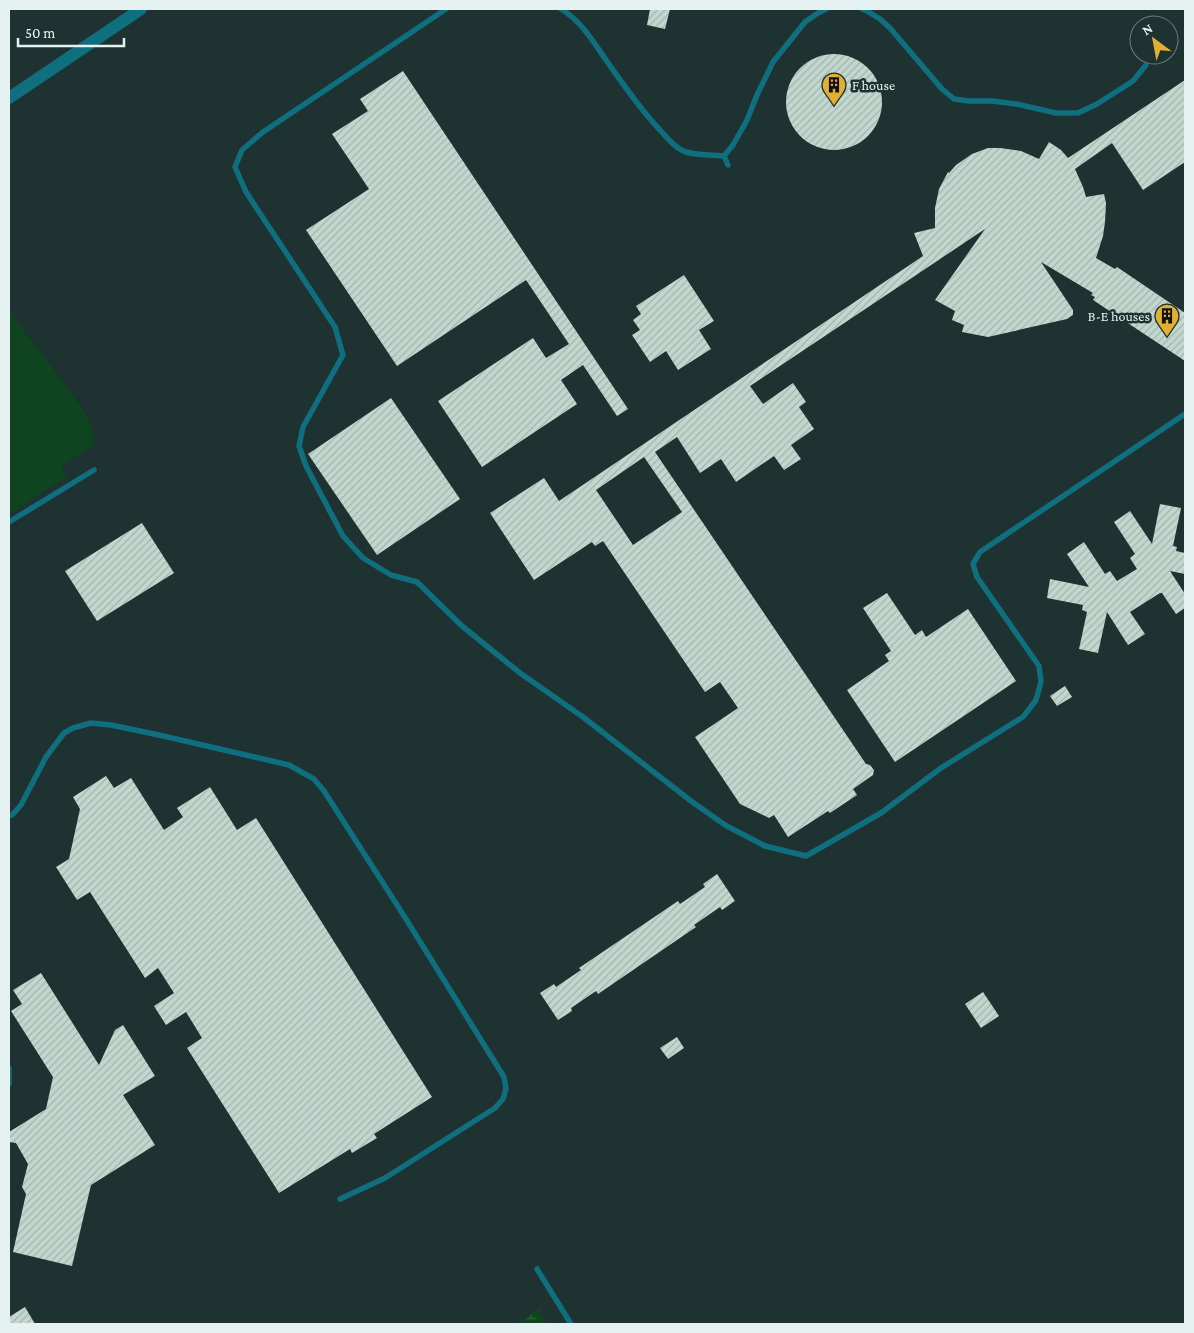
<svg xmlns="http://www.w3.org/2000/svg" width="1194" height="1333" viewBox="0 0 1194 1333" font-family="'Crimson Pro',serif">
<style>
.grass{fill:#0e451e}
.wetland{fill:url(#wetland-marsh)}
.building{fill:url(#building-hatch);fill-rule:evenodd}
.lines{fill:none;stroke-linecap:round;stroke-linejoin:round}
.service{stroke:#0f6f7f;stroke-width:5.5}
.tertiary{stroke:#0f6f7f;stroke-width:12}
.labels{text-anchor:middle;stroke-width:5;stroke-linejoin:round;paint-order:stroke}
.poi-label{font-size:14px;fill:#e6f2f1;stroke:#1e3231;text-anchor:start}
</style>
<defs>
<pattern id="wetland-marsh" width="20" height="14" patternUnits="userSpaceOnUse" patternTransform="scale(1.25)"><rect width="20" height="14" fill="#0e451e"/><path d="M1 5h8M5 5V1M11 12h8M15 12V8" fill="none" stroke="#31603f"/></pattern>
<pattern id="building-hatch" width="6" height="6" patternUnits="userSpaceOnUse" patternTransform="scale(1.25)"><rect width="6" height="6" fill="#c2d8cf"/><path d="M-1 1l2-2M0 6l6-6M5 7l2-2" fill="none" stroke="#a3b4ad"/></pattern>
</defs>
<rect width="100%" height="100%" fill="#1e3231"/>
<path class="grass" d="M 9,309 L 16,321 L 48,362 L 82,408 L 92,428 L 94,445 L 61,466 L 67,477 L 9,514 Z"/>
<path class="wetland" d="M 539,1309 L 547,1324 L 518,1324 Z"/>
<g class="building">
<path d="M 650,9 L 670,9 L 665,29 L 647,25 Z"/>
<circle cx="834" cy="102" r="48"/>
<path d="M 403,71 L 628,409 L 617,416 L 583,365 L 561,380 L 577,404 L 482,467 L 438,401 L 533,338 L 546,358 L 569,344 L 526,280 L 397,366 L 306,230 L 369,189 L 332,134 L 368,111 L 360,99 Z"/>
<path d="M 1185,80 L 1185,162 L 1143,190 L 1112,143 L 1075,169 L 1083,187 L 1086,197 L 1104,194 L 1106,203 L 1105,222 L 1103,236 L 1096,258 L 1115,269 L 1117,267 L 1185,313 L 1185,361 L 1093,300 L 1095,297 L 1091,295 L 1093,293 L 1041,262 L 1073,310 L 1073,315 L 1067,319 L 988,337 L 962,332 L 964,325 L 952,320 L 955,311 L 935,300 L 985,229 L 750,386 L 763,404 L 793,383 L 806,402 L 799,407 L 814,429 L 791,445 L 801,459 L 784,470 L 774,456 L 736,482 L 721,459 L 700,473 L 677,437 L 655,452 L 866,764 L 870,765 L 874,770 L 873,775 L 853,789 L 857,795 L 830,813 L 828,811 L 788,837 L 774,815 L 769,818 L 740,804 L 695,737 L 738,708 L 720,682 L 705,692 L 603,541 L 595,546 L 592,542 L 534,580 L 490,513 L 544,478 L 559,501 L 923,256 L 914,233 L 935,228 L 935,208 L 939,189 L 948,172 L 949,173 L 956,165 L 972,154 L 988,148 L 1000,148 L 1021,151 L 1039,159 L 1049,142 L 1061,150 L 1068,158 ZM 644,457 L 682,512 L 633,545 L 596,490 Z"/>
<path d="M 684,275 L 714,321 L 699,330 L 711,349 L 678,370 L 666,351 L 650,362 L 632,335 L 640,330 L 633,320 L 641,314 L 636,306 Z"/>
<path d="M 391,398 L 460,499 L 377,555 L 308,454 Z"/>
<path d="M 1160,504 L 1181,508 L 1173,546 L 1177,547 L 1176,551 L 1185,553 L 1185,574 L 1170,571 L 1185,594 L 1185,608 L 1176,614 L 1162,593 L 1160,593 L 1130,612 L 1145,634 L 1128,645 L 1107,612 L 1098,653 L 1079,649 L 1087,612 L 1082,610 L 1083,605 L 1047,598 L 1050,579 L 1089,587 L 1067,554 L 1084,542 L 1105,574 L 1110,571 L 1117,581 L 1137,569 L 1130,558 L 1135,554 L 1114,522 L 1130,511 L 1152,544 Z"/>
<path d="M 142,523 L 174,573 L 97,621 L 65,571 Z"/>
<path d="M 887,593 L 915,635 L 922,630 L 926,637 L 968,609 L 1016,681 L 895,762 L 847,690 L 889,661 L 885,655 L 891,651 L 863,608 Z"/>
<path d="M 1065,686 L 1072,697 L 1057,706 L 1050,696 Z"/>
<path d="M 106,776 L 114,788 L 131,778 L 164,830 L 183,817 L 177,808 L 210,787 L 237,830 L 256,818 L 432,1097 L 374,1134 L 377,1138 L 352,1153 L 350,1149 L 279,1193 L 187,1048 L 202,1038 L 186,1012 L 166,1025 L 154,1006 L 174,993 L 158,968 L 145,978 L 90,892 L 77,900 L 56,867 L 69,859 L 80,809 L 73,797 Z"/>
<path d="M 717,874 L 735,901 L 722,910 L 720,907 L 694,925 L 696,927 L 598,994 L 596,991 L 571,1008 L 572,1011 L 558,1020 L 540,993 L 554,984 L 556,987 L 581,970 L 579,968 L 678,901 L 680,904 L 705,887 L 703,884 Z"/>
<path d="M 41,973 L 99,1065 L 115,1030 L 123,1025 L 155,1076 L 123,1095 L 155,1145 L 91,1185 L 72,1266 L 13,1252 L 26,1194 L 22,1187 L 28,1164 L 16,1143 L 9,1142 L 9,1132 L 46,1109 L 53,1077 L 11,1011 L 22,1004 L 13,990 Z"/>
<path d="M 983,992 L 999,1016 L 981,1028 L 965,1004 Z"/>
<path d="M 677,1037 L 684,1048 L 668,1059 L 660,1048 Z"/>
<path d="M 25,1307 L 35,1324 L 9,1324 L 9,1317 Z"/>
</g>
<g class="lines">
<g class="service">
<path d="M 446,9 L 263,132 L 242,150 L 235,167 L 246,192 L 335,327 L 343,355 L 303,427 L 299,446 L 306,466 L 343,536 L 363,558 L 391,575 L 417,582 L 462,626 L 520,673 L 583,717 L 691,801 L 725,825 L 765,846 L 806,856 L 881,813 L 941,768 L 1023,717 L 1036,700 L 1041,682 L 1039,666 L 977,577 L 973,564 L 980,552 L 1185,414"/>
<path d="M 561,9 C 581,21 593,41 606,60 C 623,84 640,109 660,130 C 667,138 676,149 686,152 C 699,156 711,154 724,156 L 728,165"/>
<path d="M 862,9 L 867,11 L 880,19 L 890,28 L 942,89 L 954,99 L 969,101 L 992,101 L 1016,104 L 1056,113 L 1078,113 L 1097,104 L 1133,81 L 1146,65"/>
<path d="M 724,156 L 733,145 L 747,120 L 757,95 L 773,62 L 805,22 L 818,13 L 826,9"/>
<path d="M 9,522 L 94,470"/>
<path d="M 9,816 L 12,815 L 21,805 L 46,757 L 64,733 L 73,728 L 91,723 L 111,725 L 159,735 L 289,765 L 314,779 L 324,791 L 406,919 L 504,1077 L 506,1089 L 503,1099 L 495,1108 L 385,1178 L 340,1199"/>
<path d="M 9,1068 L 9,1084"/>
<path d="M 537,1269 L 571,1324"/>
</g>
<path class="tertiary" d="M 9,98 L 141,9"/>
</g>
<defs>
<symbol id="building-pin" viewBox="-11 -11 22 30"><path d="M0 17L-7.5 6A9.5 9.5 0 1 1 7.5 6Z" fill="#e1af34" stroke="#1e3231"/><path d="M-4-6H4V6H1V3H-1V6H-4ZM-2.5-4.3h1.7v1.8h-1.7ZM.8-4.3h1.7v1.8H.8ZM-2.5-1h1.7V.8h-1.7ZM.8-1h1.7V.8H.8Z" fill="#111"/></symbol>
</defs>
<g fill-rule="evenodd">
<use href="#building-pin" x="820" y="71" width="28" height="38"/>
<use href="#building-pin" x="1153" y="302" width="28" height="38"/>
</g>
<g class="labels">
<g class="poi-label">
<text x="852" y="90">F house</text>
<text x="1150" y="321" text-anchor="end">B-E houses</text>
</g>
</g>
<rect width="1194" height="1333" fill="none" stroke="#e6f2f1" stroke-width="20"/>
<g transform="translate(1154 40) rotate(328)"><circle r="24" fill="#1e3231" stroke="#6e7f7e"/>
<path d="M0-4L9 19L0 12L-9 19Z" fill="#e1af34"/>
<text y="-8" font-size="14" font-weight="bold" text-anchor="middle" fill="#e6f2f1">N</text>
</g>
<path d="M18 38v8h106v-8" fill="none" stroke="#e6f2f1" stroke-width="2.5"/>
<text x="25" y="38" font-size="15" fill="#e6f2f1" stroke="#1e3231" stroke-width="4" paint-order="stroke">50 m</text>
</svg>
